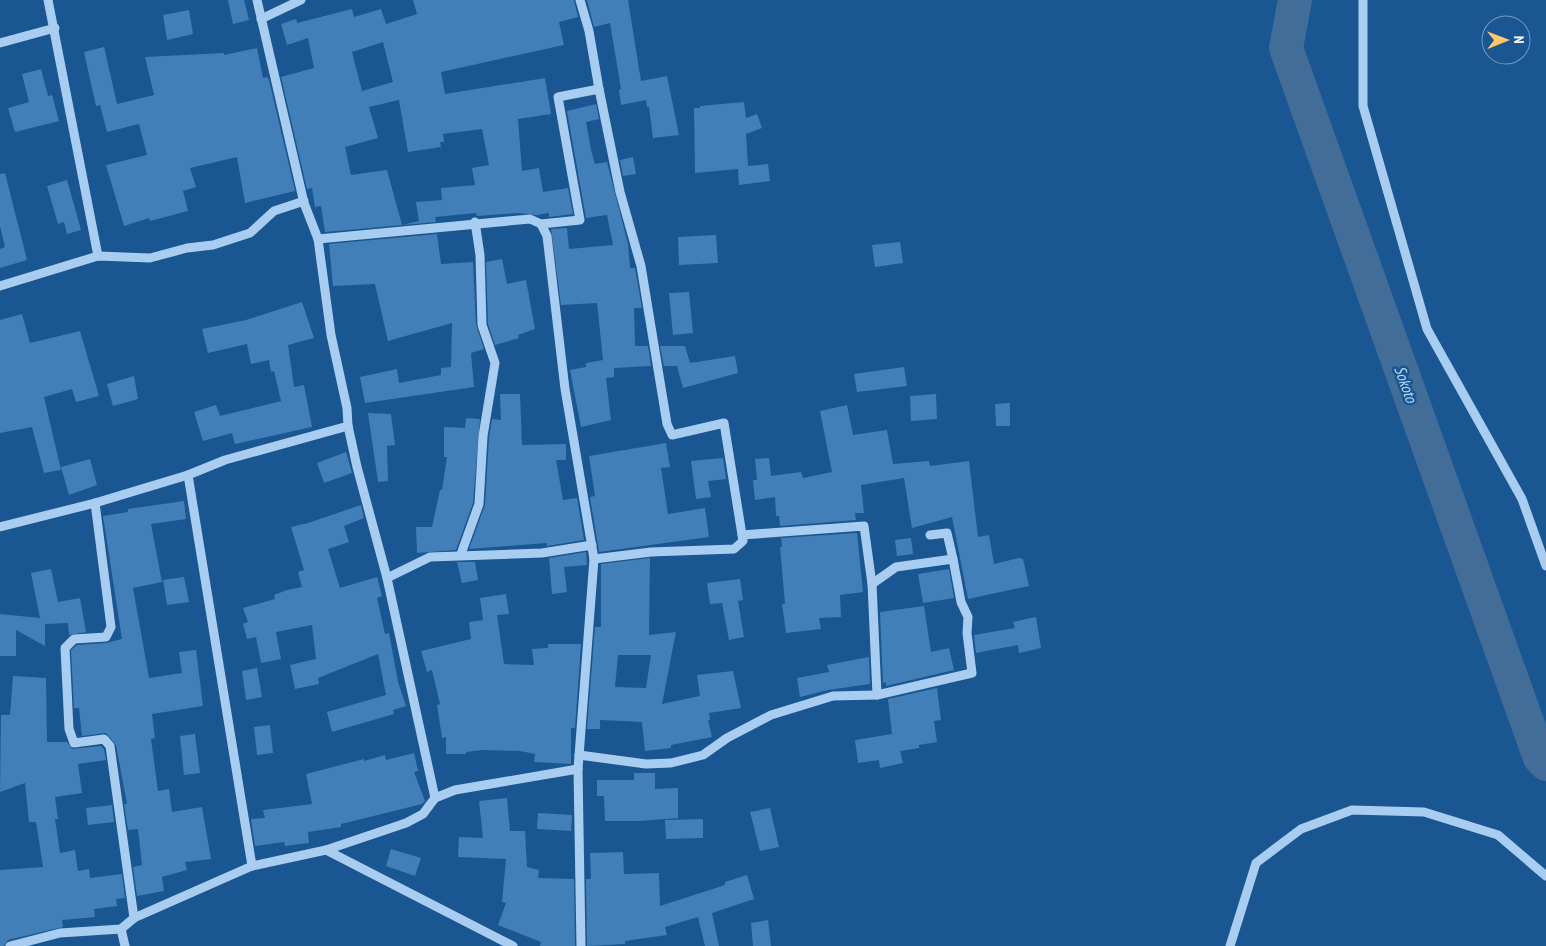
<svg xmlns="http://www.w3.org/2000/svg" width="1546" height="946" viewBox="0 0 1546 946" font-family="'PT Sans Narrow',sans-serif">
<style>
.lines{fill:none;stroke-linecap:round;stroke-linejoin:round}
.river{stroke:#416d98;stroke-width:34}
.building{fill:#427fb9;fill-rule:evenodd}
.minor{stroke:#a8cdf0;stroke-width:9}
.labels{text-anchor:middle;stroke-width:5;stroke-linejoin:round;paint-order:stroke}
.water-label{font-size:16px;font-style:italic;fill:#b4d7f6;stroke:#195692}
</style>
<rect width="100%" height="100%" fill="#195692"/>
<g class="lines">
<path class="river" d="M 1295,0 L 1286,48 L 1540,758 L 1546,764"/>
</g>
<g class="building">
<path d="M 228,0 L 244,0 L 249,20 L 233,24 Z"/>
<path d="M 413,0 L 574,0 L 578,17 L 559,22 L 564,45 L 441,72 L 445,94 L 545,78 L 551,114 L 518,119 L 522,171 L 539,168 L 543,192 L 568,188 L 573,214 L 549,217 L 549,213 L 536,215 L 518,213 L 477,216 L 476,213 L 435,217 L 436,222 L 325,232 L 321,206 L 315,207 L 312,188 L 307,189 L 281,77 L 314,68 L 308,38 L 287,45 L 281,24 L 296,19 L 297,23 L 352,9 L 354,17 L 381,9 L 386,24 L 417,14 ZM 383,42 L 393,82 L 362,91 L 352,52 ZM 399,100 L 408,152 L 441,147 L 440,142 L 444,142 L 443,134 L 482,129 L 489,165 L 472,168 L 475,185 L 441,188 L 442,200 L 416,202 L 419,221 L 402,225 L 387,170 L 351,175 L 345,147 L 378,138 L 369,107 Z"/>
<path d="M 587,0 L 628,0 L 641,81 L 667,76 L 679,135 L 653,138 L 649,107 L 647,107 L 646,100 L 621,105 L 619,90 L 621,89 L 610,23 L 594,27 Z"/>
<path d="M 189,10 L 193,34 L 167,40 L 163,15 Z"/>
<path d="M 104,47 L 117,104 L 154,95 L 145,57 L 224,53 L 224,55 L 257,48 L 263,78 L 267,77 L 269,80 L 295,191 L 245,203 L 237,157 L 190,168 L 196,187 L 183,191 L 188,211 L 150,221 L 149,218 L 124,226 L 106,165 L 147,155 L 139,124 L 107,132 L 100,105 L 96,106 L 84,52 Z"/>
<path d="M 41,69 L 48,96 L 52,95 L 59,121 L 15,132 L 8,108 L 29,102 L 22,74 Z"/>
<path d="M 744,102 L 746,118 L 757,114 L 762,128 L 746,134 L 748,166 L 768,164 L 770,181 L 739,185 L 738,169 L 695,173 L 694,108 L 700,108 L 700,106 Z"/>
<path d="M 596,104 L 599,119 L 586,122 L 591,150 L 595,164 L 607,162 L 628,244 L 630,268 L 635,268 L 642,308 L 634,308 L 635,346 L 648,346 L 651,366 L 614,368 L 614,377 L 606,378 L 611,420 L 581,427 L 570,370 L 586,367 L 586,363 L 603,360 L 597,303 L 561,305 L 551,229 L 567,228 L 569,249 L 613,245 L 607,215 L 586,218 L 567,111 Z"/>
<path d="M 633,157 L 636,174 L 623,176 L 620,160 Z"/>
<path d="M 5,173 L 27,260 L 0,268 L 0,249 L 5,247 L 0,226 L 0,174 Z"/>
<path d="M 67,180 L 81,230 L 67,234 L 64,222 L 58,224 L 47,186 Z"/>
<path d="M 437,234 L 441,264 L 473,262 L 476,325 L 484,349 L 471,353 L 474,387 L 365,403 L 360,377 L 397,369 L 399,383 L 441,375 L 441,368 L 451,367 L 452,323 L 388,341 L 375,284 L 333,286 L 329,244 Z"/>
<path d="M 716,235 L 718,263 L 679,265 L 678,237 Z"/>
<path d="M 900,242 L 903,263 L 875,267 L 872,245 Z"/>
<path d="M 502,259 L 507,284 L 526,280 L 535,329 L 518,335 L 519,338 L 495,345 L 488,324 L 486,262 Z"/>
<path d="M 689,292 L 693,333 L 673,335 L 669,293 Z"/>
<path d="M 302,302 L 314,338 L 288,345 L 294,387 L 304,385 L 312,427 L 235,444 L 232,433 L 203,441 L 194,412 L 216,405 L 220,416 L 281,401 L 274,371 L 271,372 L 269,360 L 251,364 L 247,344 L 208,353 L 202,329 L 246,320 Z"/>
<path d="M 22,314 L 30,343 L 80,331 L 99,396 L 76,402 L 72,389 L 44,397 L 61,470 L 44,473 L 32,427 L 0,433 L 0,320 Z"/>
<path d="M 660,346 L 685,346 L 690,363 L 735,356 L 738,373 L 683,388 L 677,366 L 664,366 Z"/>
<path d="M 904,367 L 907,386 L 857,392 L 854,374 Z"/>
<path d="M 134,376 L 138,399 L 113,406 L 107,384 Z"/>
<path d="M 500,394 L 520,394 L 522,445 L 566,444 L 566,460 L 556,460 L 563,500 L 577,498 L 584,540 L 547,546 L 547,543 L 469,549 L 485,505 L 489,437 L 492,419 L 501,420 Z"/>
<path d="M 936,394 L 937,419 L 911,421 L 910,396 Z"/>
<path d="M 1010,403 L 1010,426 L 996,426 L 995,404 Z"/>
<path d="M 847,405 L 853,435 L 887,430 L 893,464 L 929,461 L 930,466 L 969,461 L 978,537 L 989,535 L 994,564 L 1019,558 L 1023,559 L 1029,586 L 968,599 L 952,517 L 912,528 L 904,478 L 861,485 L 864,513 L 855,513 L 856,520 L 780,526 L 779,516 L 776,516 L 775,497 L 755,500 L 753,480 L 757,480 L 755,459 L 769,458 L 771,476 L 801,472 L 803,478 L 832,472 L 820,411 Z"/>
<path d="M 368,413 L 391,414 L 395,445 L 387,446 L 388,481 L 378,482 Z"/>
<path d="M 466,418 L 480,419 L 473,503 L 456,550 L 417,553 L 416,527 L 432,527 L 440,490 L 442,490 L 447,457 L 444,457 L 444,427 L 465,428 Z"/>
<path d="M 666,443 L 670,467 L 661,468 L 668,514 L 705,508 L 709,537 L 599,552 L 590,497 L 595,496 L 589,456 Z"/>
<path d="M 346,452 L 352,473 L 324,483 L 317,463 Z"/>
<path d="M 723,458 L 726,479 L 708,481 L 711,497 L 696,499 L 691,461 Z"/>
<path d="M 90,459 L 97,485 L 69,495 L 61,467 Z"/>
<path d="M 184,501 L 186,519 L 151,524 L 162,582 L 133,588 L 149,678 L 182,673 L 179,652 L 196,650 L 203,706 L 152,714 L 155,738 L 151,739 L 158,791 L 169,789 L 172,812 L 202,807 L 211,859 L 185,862 L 187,870 L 162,877 L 164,891 L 137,896 L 133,867 L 142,865 L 138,829 L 128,830 L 124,804 L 127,804 L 116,745 L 106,733 L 82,736 L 79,708 L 74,708 L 71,650 L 77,645 L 106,643 L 122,639 L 103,516 L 128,512 L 128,509 Z"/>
<path d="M 361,505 L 364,518 L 344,526 L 349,542 L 328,549 L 340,588 L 377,577 L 382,596 L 377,598 L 385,634 L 389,633 L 398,682 L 406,706 L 393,710 L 394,714 L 332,732 L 327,712 L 386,695 L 378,654 L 318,678 L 319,684 L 295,689 L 290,665 L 316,659 L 312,625 L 276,632 L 281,659 L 261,663 L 256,637 L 247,639 L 243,624 L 248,622 L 243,608 L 275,599 L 274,595 L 287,590 L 302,587 L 298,572 L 304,570 L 291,527 L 308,523 Z"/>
<path d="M 857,533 L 863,592 L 840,595 L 841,617 L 819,618 L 821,629 L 786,633 L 782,604 L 785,604 L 780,547 L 782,547 L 781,538 Z"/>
<path d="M 911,538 L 913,554 L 897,556 L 895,540 Z"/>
<path d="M 586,552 L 587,565 L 564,567 L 567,592 L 552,594 L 549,558 Z"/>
<path d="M 650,558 L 649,635 L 676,632 L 662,704 L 700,696 L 697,675 L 733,671 L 741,708 L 709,713 L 710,720 L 708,720 L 712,737 L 671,745 L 671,748 L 645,751 L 642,722 L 600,720 L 600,729 L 587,729 L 595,627 L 601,627 L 601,564 ZM 618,655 L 651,655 L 646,688 L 615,687 Z"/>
<path d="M 457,562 L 475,562 L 478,580 L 462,583 Z"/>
<path d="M 51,569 L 58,602 L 80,598 L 86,632 L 69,635 L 68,623 L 45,624 L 45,646 L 16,630 L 16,656 L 0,656 L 0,614 L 40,618 L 31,573 Z"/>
<path d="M 949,569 L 954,598 L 923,603 L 918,574 Z"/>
<path d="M 184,577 L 189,602 L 167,605 L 163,580 Z"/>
<path d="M 740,579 L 743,600 L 738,601 L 744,637 L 729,640 L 722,603 L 710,604 L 707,583 Z"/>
<path d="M 506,594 L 509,614 L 497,615 L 504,664 L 534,665 L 532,649 L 548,648 L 548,644 L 581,644 L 575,728 L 571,728 L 571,764 L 534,762 L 535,754 L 520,751 L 482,750 L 466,752 L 466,754 L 446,754 L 446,737 L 442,738 L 437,705 L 440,704 L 432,670 L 427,672 L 421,651 L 471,639 L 469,622 L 483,620 L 480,598 Z"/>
<path d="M 924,606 L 931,652 L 949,648 L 954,670 L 886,686 L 886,682 L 883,683 L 880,612 Z"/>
<path d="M 1036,617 L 1041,648 L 1019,653 L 1018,645 L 976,653 L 974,635 L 1015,628 L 1013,622 Z"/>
<path d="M 869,657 L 870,684 L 828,690 L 800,697 L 797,678 L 829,672 L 827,665 Z"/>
<path d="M 257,668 L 262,697 L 246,700 L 242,671 Z"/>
<path d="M 13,676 L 46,678 L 47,742 L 67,742 L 72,749 L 101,746 L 104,749 L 106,760 L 78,764 L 82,793 L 55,797 L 58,819 L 55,819 L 60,853 L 75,850 L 78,871 L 89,869 L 90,878 L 122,874 L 125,898 L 116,899 L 117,906 L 94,909 L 95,917 L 62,920 L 63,927 L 8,940 L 4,946 L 0,946 L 0,870 L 43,867 L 36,822 L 29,822 L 25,783 L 0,792 L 1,715 L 10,715 Z"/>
<path d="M 937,688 L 941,720 L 934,721 L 937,742 L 919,745 L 919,748 L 900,751 L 903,763 L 880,768 L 879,760 L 858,763 L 855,740 L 892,734 L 888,699 Z"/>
<path d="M 270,725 L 273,753 L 257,755 L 254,727 Z"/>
<path d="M 195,734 L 200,773 L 184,775 L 180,736 Z"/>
<path d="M 414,753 L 418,771 L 414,772 L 425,801 L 422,804 L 341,824 L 341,827 L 308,832 L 309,843 L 285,846 L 284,842 L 255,846 L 251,819 L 265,818 L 263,810 L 312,804 L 306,774 L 364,759 L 364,761 L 385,755 L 386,760 Z"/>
<path d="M 634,773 L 655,773 L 655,789 L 678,788 L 678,818 L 639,821 L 605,821 L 604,796 L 597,796 L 597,780 L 634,780 Z"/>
<path d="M 507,798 L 510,831 L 525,831 L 527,867 L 539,870 L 538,878 L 574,879 L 575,946 L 540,946 L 541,942 L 498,925 L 506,903 L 502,902 L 506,859 L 458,857 L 459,837 L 483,838 L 479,801 Z"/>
<path d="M 112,805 L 114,822 L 88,825 L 86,808 Z"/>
<path d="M 770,808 L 779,847 L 760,851 L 750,812 Z"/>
<path d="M 538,813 L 572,815 L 571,831 L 537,829 Z"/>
<path d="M 703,819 L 703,838 L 666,839 L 665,820 Z"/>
<path d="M 391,849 L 421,858 L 415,876 L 386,866 Z"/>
<path d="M 623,852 L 624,874 L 659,873 L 660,906 L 725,885 L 725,882 L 747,875 L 754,899 L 712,913 L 719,946 L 705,946 L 698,917 L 665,927 L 667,935 L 625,941 L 625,944 L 587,946 L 586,879 L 591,879 L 590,853 Z"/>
<path d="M 768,920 L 771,946 L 753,946 L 751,923 Z"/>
</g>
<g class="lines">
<g class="minor">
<path d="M 48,0 L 98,256"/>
<path d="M 1363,0 L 1363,106 L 1427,329 L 1522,499 L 1546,566"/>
<path d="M 261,19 L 301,0"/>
<path d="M 0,43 L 55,28"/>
<path d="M 541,224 L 580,220 L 558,97 L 599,89 L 589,31 L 580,0"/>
<path d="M 318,239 L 530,219 L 541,224 L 547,236 L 565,389 L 594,559 L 578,769 L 581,946"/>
<path d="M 0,286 L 98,256 L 150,258 L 187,248 L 213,245 L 250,233 L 274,211 L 304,201"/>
<path d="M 348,426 L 357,467 L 387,578 L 435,798"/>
<path d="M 188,475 L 252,866"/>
<path d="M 95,503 L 111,627 L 106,637 L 74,639 L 65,648 L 69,729 L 74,743 L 104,739 L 110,746 L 134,918"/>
<path d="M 0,527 L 95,503 L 188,475 L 225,460 L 348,426 L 347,408 L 331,335 L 318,239 L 304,203 L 257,0"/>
<path d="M 742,535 L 864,526 L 872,584 L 877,695 L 972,673 L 967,633 L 968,617 L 961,602 L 953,559"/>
<path d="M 461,554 L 479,504 L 483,436 L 495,363 L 482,325 L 480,255 L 475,222"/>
<path d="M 594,559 L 651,552 L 734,549 L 743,541 L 724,423 L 672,435 L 667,424 L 641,266 L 620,192 L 599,89"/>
<path d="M 387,578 L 430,557 L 542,553 L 592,545"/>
<path d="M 872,584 L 896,567 L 953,559 L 947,533 L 930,535"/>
<path d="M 579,755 L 646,764 L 671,763 L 703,755 L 727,738 L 771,715 L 833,696 L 877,695"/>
<path d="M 326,850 L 513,946"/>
<path d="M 121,929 L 125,946"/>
<path d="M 10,946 L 60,933 L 121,929 L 134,918 L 252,866 L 326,850 L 406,823 L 423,814 L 435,798 L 455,790 L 578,769"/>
<path d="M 1230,946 L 1256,863 L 1301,829 L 1352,810 L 1424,812 L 1498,835 L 1546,876"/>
</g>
</g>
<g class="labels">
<g class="water-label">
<text transform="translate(1406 384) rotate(70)" y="6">Sokoto</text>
</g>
</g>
<g transform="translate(1506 40) rotate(89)"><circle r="24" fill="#195692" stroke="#759abe"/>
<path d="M0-4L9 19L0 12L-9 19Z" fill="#ffc867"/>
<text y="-8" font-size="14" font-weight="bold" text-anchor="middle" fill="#ffffff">N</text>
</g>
</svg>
